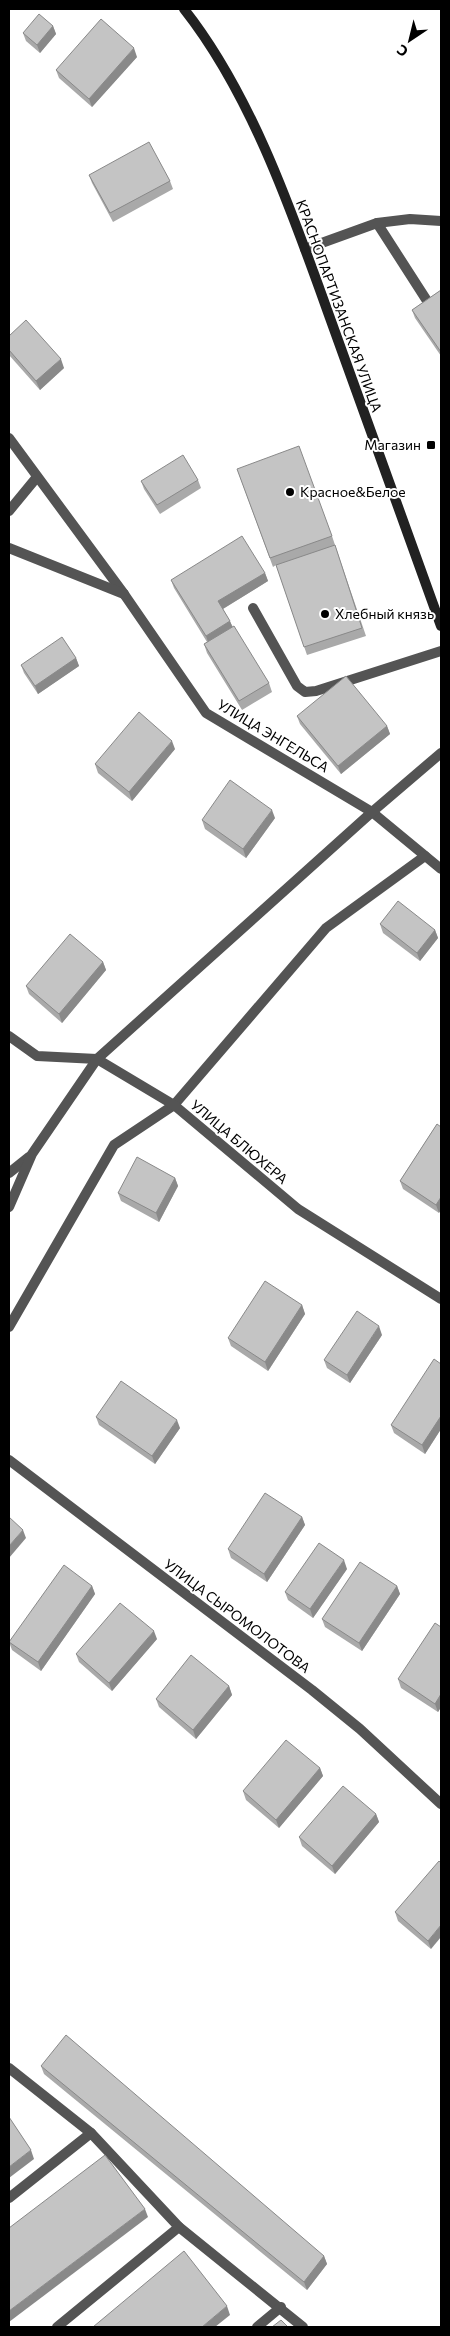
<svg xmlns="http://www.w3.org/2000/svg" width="450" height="2336" viewBox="0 0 450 2336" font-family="Commissioner,sans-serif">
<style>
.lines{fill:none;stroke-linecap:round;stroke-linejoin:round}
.service{stroke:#545454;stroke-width:10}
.minor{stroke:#545454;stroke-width:10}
.secondary{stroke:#212121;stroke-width:10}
.wall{fill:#a9a9a9}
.shaded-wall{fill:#898989}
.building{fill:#c4c4c4;stroke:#898989}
.poi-dot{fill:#000;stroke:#fff;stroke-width:2}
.labels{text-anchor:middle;stroke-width:4;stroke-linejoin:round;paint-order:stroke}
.street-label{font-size:14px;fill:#000;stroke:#fff}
.poi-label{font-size:14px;fill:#000;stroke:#fff;text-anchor:start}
</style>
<rect width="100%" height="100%" fill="#fff"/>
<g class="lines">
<g class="service">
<path d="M 377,223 L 431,307"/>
<path d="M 305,249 L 377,223 L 410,219 L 441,221"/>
<path d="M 9,511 L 37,477"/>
<path d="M 253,608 L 297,686 L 305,692 L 316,691 L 441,651"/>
<path d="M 372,812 L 441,869"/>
<path d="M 9,1327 L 114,1145 L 174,1105 L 326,928 L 425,856"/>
<path d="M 9,2068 L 91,2133"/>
<path d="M 9,2198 L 91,2133 L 179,2227 L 303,2327"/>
<path d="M 57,2327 L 179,2227"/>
<path d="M 257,2327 L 281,2307"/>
</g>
<g class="minor">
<path d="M 9,438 L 124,594 L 206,713 L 372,812"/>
<path d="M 9,548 L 124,594"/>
<path d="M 9,1036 L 37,1056 L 97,1059 L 174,1105 L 298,1209 L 441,1299"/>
<path d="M 9,1173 L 29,1157"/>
<path d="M 9,1207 L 32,1154 L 97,1059 L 372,812 L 441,753"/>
<path d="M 9,1460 L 312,1690 L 360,1729 L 441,1804"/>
</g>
<path class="secondary" d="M 184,9 C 252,95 293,215 330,318 C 367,421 404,523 441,626"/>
</g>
<g class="wall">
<path d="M 53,26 L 56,34 L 40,53 L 26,41 L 23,33 Z"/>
<path d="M 137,57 L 92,107 L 59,78 L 56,70 Z"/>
<path d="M 89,175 L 170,181 L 173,189 L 113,222 L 92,183 Z"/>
<path d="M 441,290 L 441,356 L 415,318 L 412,310 Z"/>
<path d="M 9,336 L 64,368 L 40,390 L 9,355 Z"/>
<path d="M 237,469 L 332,536 L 335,545 L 295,559 L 335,545 L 366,636 L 307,655 L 276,565 L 273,567 Z"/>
<path d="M 198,480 L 201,488 L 160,514 L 144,489 L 141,481 Z"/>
<path d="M 265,573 L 268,581 L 223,609 L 233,627 L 269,683 L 272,692 L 242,710 L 207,653 L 204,644 L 207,642 L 174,588 L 171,580 Z"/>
<path d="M 76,658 L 79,666 L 38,694 L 24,673 L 21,665 Z"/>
<path d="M 297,716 L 387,726 L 390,734 L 341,774 L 300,724 Z"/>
<path d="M 175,749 L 132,801 L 98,773 L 95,764 Z"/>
<path d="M 275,818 L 246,858 L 205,829 L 202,820 Z"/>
<path d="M 380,924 L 435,930 L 438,938 L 420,961 L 383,933 Z"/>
<path d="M 103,962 L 106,970 L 62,1023 L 29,994 L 26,986 Z"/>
<path d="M 437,1124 L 439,1213 L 403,1189 L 400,1181 Z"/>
<path d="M 175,1178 L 178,1186 L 159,1222 L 121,1201 L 118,1193 Z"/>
<path d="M 302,1305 L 305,1314 L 268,1371 L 231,1346 L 228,1338 Z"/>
<path d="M 382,1335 L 350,1383 L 327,1368 L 324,1360 Z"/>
<path d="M 441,1364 L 441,1429 L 425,1454 L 394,1433 L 391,1425 Z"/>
<path d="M 96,1417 L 180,1428 L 155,1464 L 99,1425 Z"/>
<path d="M 302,1517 L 305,1525 L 267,1582 L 231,1558 L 228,1549 Z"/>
<path d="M 347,1569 L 313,1618 L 288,1600 L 285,1592 Z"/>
<path d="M 92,1586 L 95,1594 L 41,1671 L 12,1650 L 9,1642 Z"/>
<path d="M 397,1586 L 400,1594 L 362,1651 L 325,1627 L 322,1619 Z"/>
<path d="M 441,1627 L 441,1707 L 438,1712 L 401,1688 L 398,1679 Z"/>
<path d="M 157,1639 L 112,1691 L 79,1662 L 76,1654 Z"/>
<path d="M 229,1686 L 232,1695 L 196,1739 L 159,1707 L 156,1699 Z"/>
<path d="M 320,1768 L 323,1776 L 279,1828 L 246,1800 L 243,1791 Z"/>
<path d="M 376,1814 L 379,1822 L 335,1874 L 302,1846 L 299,1837 Z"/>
<path d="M 441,1863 L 431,1949 L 398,1921 L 395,1912 Z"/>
<path d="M 41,2066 L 324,2256 L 327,2264 L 307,2290 L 44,2074 Z"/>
</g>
<g class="shaded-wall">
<path d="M 53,26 L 56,34 L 40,53 L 37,45 Z"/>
<path d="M 134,48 L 137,57 L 92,107 L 89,99 Z"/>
<path d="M 61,359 L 64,368 L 40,390 L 36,381 Z"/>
<path d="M 265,573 L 268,581 L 221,610 L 218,601 Z"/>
<path d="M 230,621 L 233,629 L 209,645 L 206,636 Z"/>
<path d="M 76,658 L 79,666 L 38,694 L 35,686 Z"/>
<path d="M 387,726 L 390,734 L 341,774 L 338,766 Z"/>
<path d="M 172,741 L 175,749 L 132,801 L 129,792 Z"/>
<path d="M 272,810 L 275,818 L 246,858 L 243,849 Z"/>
<path d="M 435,930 L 438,938 L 420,961 L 417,953 Z"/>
<path d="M 103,962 L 106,970 L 62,1023 L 59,1014 Z"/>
<path d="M 175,1178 L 178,1186 L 159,1222 L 156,1213 Z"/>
<path d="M 441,1197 L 441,1210 L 439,1213 L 436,1205 Z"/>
<path d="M 302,1305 L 305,1314 L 268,1371 L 265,1362 Z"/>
<path d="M 379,1326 L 382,1335 L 350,1383 L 347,1375 Z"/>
<path d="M 441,1416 L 441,1429 L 425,1454 L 422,1445 Z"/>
<path d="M 177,1420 L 180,1428 L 155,1464 L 152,1456 Z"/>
<path d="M 302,1517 L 305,1525 L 267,1582 L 264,1574 Z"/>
<path d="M 23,1530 L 26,1538 L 9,1558 L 9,1546 Z"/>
<path d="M 344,1560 L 347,1569 L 313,1618 L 310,1609 Z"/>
<path d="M 92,1586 L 95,1594 L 41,1671 L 38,1662 Z"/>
<path d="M 397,1586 L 400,1594 L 362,1651 L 359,1643 Z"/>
<path d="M 154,1631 L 157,1639 L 112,1691 L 109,1683 Z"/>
<path d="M 229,1686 L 232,1695 L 196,1739 L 193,1730 Z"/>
<path d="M 441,1694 L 441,1707 L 438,1712 L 435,1704 Z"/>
<path d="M 320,1768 L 323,1776 L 279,1828 L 276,1820 Z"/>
<path d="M 376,1814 L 379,1822 L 335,1874 L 332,1866 Z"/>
<path d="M 441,1925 L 441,1937 L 431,1949 L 428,1941 Z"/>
<path d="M 31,2150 L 34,2159 L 9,2178 L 9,2167 Z"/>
<path d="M 145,2209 L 148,2217 L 9,2322 L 9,2311 Z"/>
<path d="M 324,2256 L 327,2264 L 307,2290 L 304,2282 Z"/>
<path d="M 227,2306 L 230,2315 L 215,2327 L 202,2327 Z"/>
</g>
<g class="building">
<path d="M 39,14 L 53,26 L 37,45 L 23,33 Z"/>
<path d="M 101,19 L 134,48 L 89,99 L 56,70 Z"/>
<path d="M 149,142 L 170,181 L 110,213 L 89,175 Z"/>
<path d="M 441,290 L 441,352 L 412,310 Z"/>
<path d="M 26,320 L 61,359 L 36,381 L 9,350 L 9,336 Z"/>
<path d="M 299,446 L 332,536 L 270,558 L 237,469 Z"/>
<path d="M 183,455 L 198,480 L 157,505 L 141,481 Z"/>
<path d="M 242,536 L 265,573 L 218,601 L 230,621 L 206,636 L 171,580 Z"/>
<path d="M 335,545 L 362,628 L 304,647 L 276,565 Z"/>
<path d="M 234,626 L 269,683 L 239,701 L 204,644 Z"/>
<path d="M 62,637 L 76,658 L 35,686 L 21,665 Z"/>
<path d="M 346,676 L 387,726 L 338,766 L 297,716 Z"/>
<path d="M 139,712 L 172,741 L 129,792 L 95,764 Z"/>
<path d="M 230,780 L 272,810 L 243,849 L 202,820 Z"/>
<path d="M 398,901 L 435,930 L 417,953 L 380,924 Z"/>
<path d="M 70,934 L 103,962 L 59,1014 L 26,986 Z"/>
<path d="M 437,1124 L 441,1127 L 441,1197 L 436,1205 L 400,1181 Z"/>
<path d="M 137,1157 L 175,1178 L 156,1213 L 118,1193 Z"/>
<path d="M 265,1281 L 302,1305 L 265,1362 L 228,1338 Z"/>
<path d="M 357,1311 L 379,1326 L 347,1375 L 324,1360 Z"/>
<path d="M 434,1359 L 441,1364 L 441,1416 L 422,1445 L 391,1425 Z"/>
<path d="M 121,1381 L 177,1420 L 152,1456 L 96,1417 Z"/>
<path d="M 265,1493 L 302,1517 L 264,1574 L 228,1549 Z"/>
<path d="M 9,1517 L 23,1530 L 9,1546 Z"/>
<path d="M 319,1543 L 344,1560 L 310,1609 L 285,1592 Z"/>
<path d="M 360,1562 L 397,1586 L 359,1643 L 322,1619 Z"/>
<path d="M 64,1565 L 92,1586 L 38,1662 L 9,1642 Z"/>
<path d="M 120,1603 L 154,1631 L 109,1683 L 76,1654 Z"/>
<path d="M 435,1623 L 441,1627 L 441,1694 L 435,1704 L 398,1679 Z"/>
<path d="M 191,1655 L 229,1686 L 193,1730 L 156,1699 Z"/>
<path d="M 286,1740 L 320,1768 L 276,1820 L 243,1791 Z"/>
<path d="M 343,1786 L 376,1814 L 332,1866 L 299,1837 Z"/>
<path d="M 439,1861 L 441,1863 L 441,1925 L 428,1941 L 395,1912 Z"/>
<path d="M 66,2035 L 324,2256 L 304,2282 L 41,2066 Z"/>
<path d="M 9,2117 L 31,2150 L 9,2167 Z"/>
<path d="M 105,2155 L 145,2209 L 9,2311 L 9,2228 Z"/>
<path d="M 184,2251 L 227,2306 L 202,2327 L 93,2327 Z"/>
<path d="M 281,2320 L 288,2327 L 272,2327 Z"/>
</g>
<g class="poi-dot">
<rect x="426" y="440" width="10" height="10" rx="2.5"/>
<circle cx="290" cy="492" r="5"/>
<circle cx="325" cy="614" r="5"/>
</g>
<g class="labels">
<g class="street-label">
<text transform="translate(339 306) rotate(70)" y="5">КРАСНОПАРТИЗАНСКАЯ УЛИЦА</text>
<text transform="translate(273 736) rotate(31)" y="5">УЛИЦА ЭНГЕЛЬСА</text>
<text transform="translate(239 1142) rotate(40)" y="5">УЛИЦА БЛЮХЕРА</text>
<text transform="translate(237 1616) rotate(37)" y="5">УЛИЦА СЫРОМОЛОТОВА</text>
</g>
<g class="poi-label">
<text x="421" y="450" text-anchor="end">Магазин</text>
<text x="300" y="497">Красное&amp;Белое</text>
<text x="335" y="619">Хлебный князь</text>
</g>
</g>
<rect width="450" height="2336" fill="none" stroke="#000000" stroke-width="20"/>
<g transform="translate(410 40) rotate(215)" stroke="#ffffff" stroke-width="4" paint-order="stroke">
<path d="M0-4L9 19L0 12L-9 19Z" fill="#000000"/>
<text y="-8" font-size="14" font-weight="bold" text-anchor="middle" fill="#000000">С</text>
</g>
</svg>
